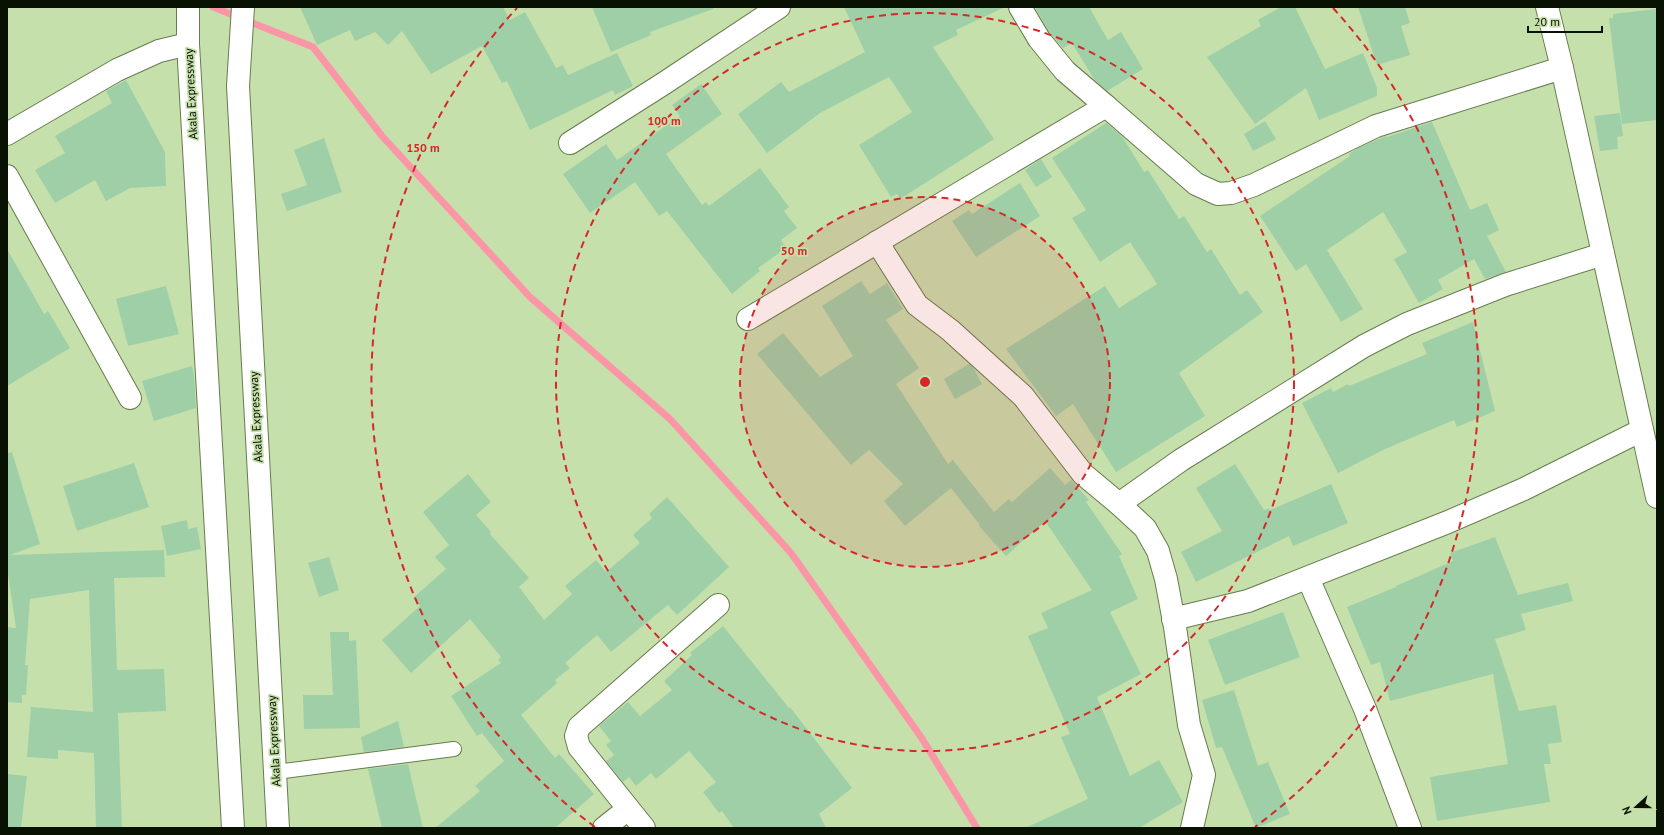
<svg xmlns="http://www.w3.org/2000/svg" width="1664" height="835" viewBox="0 0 1664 835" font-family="'PT Sans',sans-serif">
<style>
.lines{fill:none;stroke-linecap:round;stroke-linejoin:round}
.stream{stroke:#fb96a7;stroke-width:7}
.building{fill:#9fcfa7}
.service-casing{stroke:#667c4d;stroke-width:16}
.minor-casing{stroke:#667c4d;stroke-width:24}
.primary-casing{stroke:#667c4d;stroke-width:24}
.service{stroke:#fff;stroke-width:14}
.minor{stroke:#fff;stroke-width:22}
.primary{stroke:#fff;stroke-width:22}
.ring{fill:none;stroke:#d62828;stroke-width:2;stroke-dasharray:7 5}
.labels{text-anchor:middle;stroke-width:3.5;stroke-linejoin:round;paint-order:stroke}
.street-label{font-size:12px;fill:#091102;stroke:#c6e0ac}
.centre{fill:#d62828;stroke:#c6e0ac;stroke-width:2}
.ring-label{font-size:12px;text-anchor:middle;font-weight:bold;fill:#d62828;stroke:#c6e0ac;stroke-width:3.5;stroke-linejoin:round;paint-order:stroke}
</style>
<rect width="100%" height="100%" fill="#c6e0ac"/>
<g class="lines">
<path class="stream" d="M 213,7 L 313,47 L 382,136 L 530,297 L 670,419 L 791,553 L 921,737 L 977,828"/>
</g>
<g class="building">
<path d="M 300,7 L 503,7 L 510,20 L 525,12 L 556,68 L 563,65 L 568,75 L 617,53 L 633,86 L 615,95 L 613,90 L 530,130 L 507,81 L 502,83 L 482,46 L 431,74 L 402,31 L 388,45 L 375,32 L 355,41 L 350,30 L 317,45 Z"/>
<path d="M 592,7 L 713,7 L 713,9 L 650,32 L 651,35 L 611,52 Z"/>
<path d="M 844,7 L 1005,7 L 956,30 L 958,35 L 933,47 L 994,139 L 900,199 L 897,194 L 891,197 L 859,145 L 912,112 L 889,77 L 820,113 L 767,153 L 738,114 L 781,82 L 789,92 L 865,52 Z"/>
<path d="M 1035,7 L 1089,7 L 1108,40 L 1121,32 L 1143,69 L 1107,91 L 1094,79 L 1072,43 L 1063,48 L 1049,32 Z"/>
<path d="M 1281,7 L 1295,7 L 1325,69 L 1363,53 L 1377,88 L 1377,96 L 1319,120 L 1306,88 L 1255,124 L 1207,57 L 1261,26 L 1258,20 Z"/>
<path d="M 1358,7 L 1405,7 L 1410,23 L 1401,26 L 1410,55 L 1377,65 Z"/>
<path d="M 1657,9 L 1657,120 L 1622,124 L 1609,18 L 1613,18 L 1613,14 Z"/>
<path d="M 126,80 L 165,152 L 166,186 L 130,188 L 106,201 L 95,180 L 55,203 L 35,170 L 65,153 L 55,136 L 112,103 L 106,91 Z"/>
<path d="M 701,84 L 722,114 L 666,154 L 702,205 L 706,202 L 709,206 L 760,168 L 789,207 L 784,211 L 797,228 L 781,240 L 786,248 L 758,268 L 760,271 L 732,294 L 667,211 L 659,216 L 635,182 L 590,213 L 563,174 L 606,144 L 617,160 L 680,116 L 672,105 Z"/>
<path d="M 1620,113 L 1623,136 L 1617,137 L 1618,149 L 1600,151 L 1594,116 Z"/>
<path d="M 1265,121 L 1276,139 L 1253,151 L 1244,134 Z"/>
<path d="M 1432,122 L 1470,210 L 1487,203 L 1499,230 L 1487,236 L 1506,272 L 1485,279 L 1474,259 L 1438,280 L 1443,289 L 1419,303 L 1394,259 L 1407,252 L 1383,212 L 1327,250 L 1363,309 L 1341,322 L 1306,264 L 1296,271 L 1260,216 L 1350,156 L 1349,154 L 1360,147 L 1381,138 L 1386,136 L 1387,137 Z"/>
<path d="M 1106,123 L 1122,136 L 1144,172 L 1148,170 L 1179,219 L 1184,216 L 1207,252 L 1211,249 L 1240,295 L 1247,290 L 1263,312 L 1179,373 L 1205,416 L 1116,472 L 1073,404 L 1056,416 L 1006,349 L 1105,286 L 1119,308 L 1157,284 L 1130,242 L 1100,262 L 1072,218 L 1086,210 L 1052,158 Z"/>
<path d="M 324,138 L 342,192 L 287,211 L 281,194 L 307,185 L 294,150 Z"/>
<path d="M 1041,159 L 1052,177 L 1036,187 L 1025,170 Z"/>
<path d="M 1020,183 L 1040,216 L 976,257 L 952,221 L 969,210 L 972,214 Z"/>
<path d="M 7,249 L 44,314 L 48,311 L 70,348 L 7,386 Z"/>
<path d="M 861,281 L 870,294 L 887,283 L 903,309 L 886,320 L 919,368 L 896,384 L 948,464 L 953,460 L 994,512 L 1009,499 L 1012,502 L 1050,468 L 1065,485 L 1071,480 L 1089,500 L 1086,502 L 1122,554 L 1119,556 L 1138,599 L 1110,612 L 1141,674 L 1097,697 L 1130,776 L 1159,760 L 1183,802 L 1139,828 L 1025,828 L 1088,799 L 1061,737 L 1070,734 L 1028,636 L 1048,628 L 1041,613 L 1092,590 L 1045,521 L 1006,556 L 979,526 L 980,525 L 951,488 L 905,526 L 884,501 L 903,484 L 869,450 L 851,465 L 757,354 L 783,333 L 820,377 L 853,356 L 822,306 Z"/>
<path d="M 166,286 L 179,334 L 128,346 L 116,299 Z"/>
<path d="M 1473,322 L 1495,411 L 1457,427 L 1454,420 L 1385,449 L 1338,473 L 1302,403 L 1331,388 L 1333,392 L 1348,384 L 1349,386 L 1427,354 L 1422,343 Z"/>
<path d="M 969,364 L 973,367 L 982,384 L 955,399 L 944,379 Z"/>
<path d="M 192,366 L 194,375 L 196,408 L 154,421 L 142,381 Z"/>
<path d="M 12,452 L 40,544 L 10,555 L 164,550 L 165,577 L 114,578 L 117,670 L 164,669 L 166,711 L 118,713 L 122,828 L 96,828 L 94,753 L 58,750 L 58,759 L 27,757 L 31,707 L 93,712 L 89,590 L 30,599 L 25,665 L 28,665 L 26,695 L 22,695 L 22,703 L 7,702 L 7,627 L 16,628 L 7,567 L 7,453 Z"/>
<path d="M 134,463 L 149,507 L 77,531 L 63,486 Z"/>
<path d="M 1235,464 L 1264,510 L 1269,508 L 1270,510 L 1331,484 L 1348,523 L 1293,546 L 1289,536 L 1196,582 L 1181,552 L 1222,531 L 1196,488 Z"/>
<path d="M 468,474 L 491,502 L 476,515 L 491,532 L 490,534 L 529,578 L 519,587 L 544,620 L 572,594 L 565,586 L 596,560 L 606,572 L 640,543 L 633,535 L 652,518 L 649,514 L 667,497 L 729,567 L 677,615 L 668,605 L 611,652 L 597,635 L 565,663 L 570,668 L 555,680 L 557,683 L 521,715 L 555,758 L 559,754 L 594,794 L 555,828 L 435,828 L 480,791 L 475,786 L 504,761 L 482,733 L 477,736 L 451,696 L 501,663 L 498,660 L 501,657 L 470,619 L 411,673 L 382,640 L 420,606 L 413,598 L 446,569 L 435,557 L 449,545 L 423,512 Z"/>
<path d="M 187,520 L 188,529 L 197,527 L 201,549 L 167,556 L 161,526 Z"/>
<path d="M 1495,537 L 1518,595 L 1568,583 L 1573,601 L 1521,614 L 1526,630 L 1495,639 L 1519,711 L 1556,705 L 1562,742 L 1548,744 L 1551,764 L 1544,764 L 1550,802 L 1437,821 L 1430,777 L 1508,764 L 1493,674 L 1390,701 L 1380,662 L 1371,665 L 1347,607 L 1396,587 L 1396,586 L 1453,561 L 1450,553 Z"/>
<path d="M 329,557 L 339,590 L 319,597 L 308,563 Z"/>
<path d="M 1283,612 L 1300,657 L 1225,685 L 1208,640 Z"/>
<path d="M 723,626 L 789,708 L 790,707 L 852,788 L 819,814 L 826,828 L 734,828 L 722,811 L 719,813 L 703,792 L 716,782 L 689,751 L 656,779 L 651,773 L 636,786 L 629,777 L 623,782 L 606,761 L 614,755 L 606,745 L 611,741 L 599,726 L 628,702 L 640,716 L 672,690 L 664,681 L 692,655 L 690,653 Z"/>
<path d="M 330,632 L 349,632 L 349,641 L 356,640 L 360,728 L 304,729 L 303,695 L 333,695 Z"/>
<path d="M 1234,690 L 1258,766 L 1268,762 L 1290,814 L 1256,828 L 1222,747 L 1216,748 L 1202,700 Z"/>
<path d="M 398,721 L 404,747 L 364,752 L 361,737 Z"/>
<path d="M 408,764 L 423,828 L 382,828 L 368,769 Z"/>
<path d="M 7,774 L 27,776 L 21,828 L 7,828 Z"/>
</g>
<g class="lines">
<defs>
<path id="service" d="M 276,772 L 454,749"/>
<g id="minor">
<path d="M 1547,7 L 1562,68 L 1657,497"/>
<path d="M 1106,106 L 1196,184 L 1218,194 L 1231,193 L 1254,185 L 1376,126 L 1562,68"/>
<path d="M 7,134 L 117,70 L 159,51 L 188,44"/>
<path d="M 570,143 L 663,84 L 779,7"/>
<path d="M 7,176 L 130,398"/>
<path d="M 877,242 L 917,305 L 950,330 L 1023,396 L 1083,474 L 1119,504 L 1145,528 L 1158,551 L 1166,579 L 1175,627 L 1189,725 L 1204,775 L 1192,828"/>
<path d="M 748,319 L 1106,106 L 1065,71 L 1039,39 L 1020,7"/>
<path d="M 1119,504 L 1181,460 L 1364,346 L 1407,324 L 1505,285 L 1603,254"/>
<path d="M 1308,578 L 1365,709 L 1410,828"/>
<path d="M 1173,619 L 1248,601 L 1448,522 L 1524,489 L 1642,430"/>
<path d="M 604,828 L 628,809"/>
<path d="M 644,828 L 579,747 L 576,736 L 579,727 L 718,605"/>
</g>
<g id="primary">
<path d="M 188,7 L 188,44 L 233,828"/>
<path d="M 243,7 L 238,86 L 278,828"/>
</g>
</defs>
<use href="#service" class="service-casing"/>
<use href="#minor" class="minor-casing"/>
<use href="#primary" class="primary-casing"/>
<use href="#service" class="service"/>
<use href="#minor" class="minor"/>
<use href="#primary" class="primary"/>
</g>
<circle cx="925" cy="382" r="185" fill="#d62828" fill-opacity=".12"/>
<g class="ring">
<circle cx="925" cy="382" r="185"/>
<circle cx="925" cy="382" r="369"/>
<path d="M595 827A554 554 0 0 1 517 8M1333 8A554 554 0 0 1 1255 827"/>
</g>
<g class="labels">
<g class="street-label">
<text transform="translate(191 94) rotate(-93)" y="4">Akala Expressway</text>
<text transform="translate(256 417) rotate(-93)" y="4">Akala Expressway</text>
<text transform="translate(274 741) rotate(-93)" y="4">Akala Expressway</text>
</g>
</g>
<circle cx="925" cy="382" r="6" class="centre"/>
<g class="ring-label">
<text x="664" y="125">100 m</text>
<text x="423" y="152">150 m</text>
<text x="794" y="255">50 m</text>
</g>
<rect width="1664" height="835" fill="none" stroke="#091102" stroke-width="16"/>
<g transform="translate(1636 807) rotate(249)" stroke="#c6e0ac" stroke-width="3" paint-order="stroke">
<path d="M0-3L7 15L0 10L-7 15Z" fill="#091102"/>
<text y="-6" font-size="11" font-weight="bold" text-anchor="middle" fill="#091102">N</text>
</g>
<path d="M1528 26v6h74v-6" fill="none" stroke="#091102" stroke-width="2"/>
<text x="1534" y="26" font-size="12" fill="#091102" stroke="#c6e0ac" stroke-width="3" paint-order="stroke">20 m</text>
</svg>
